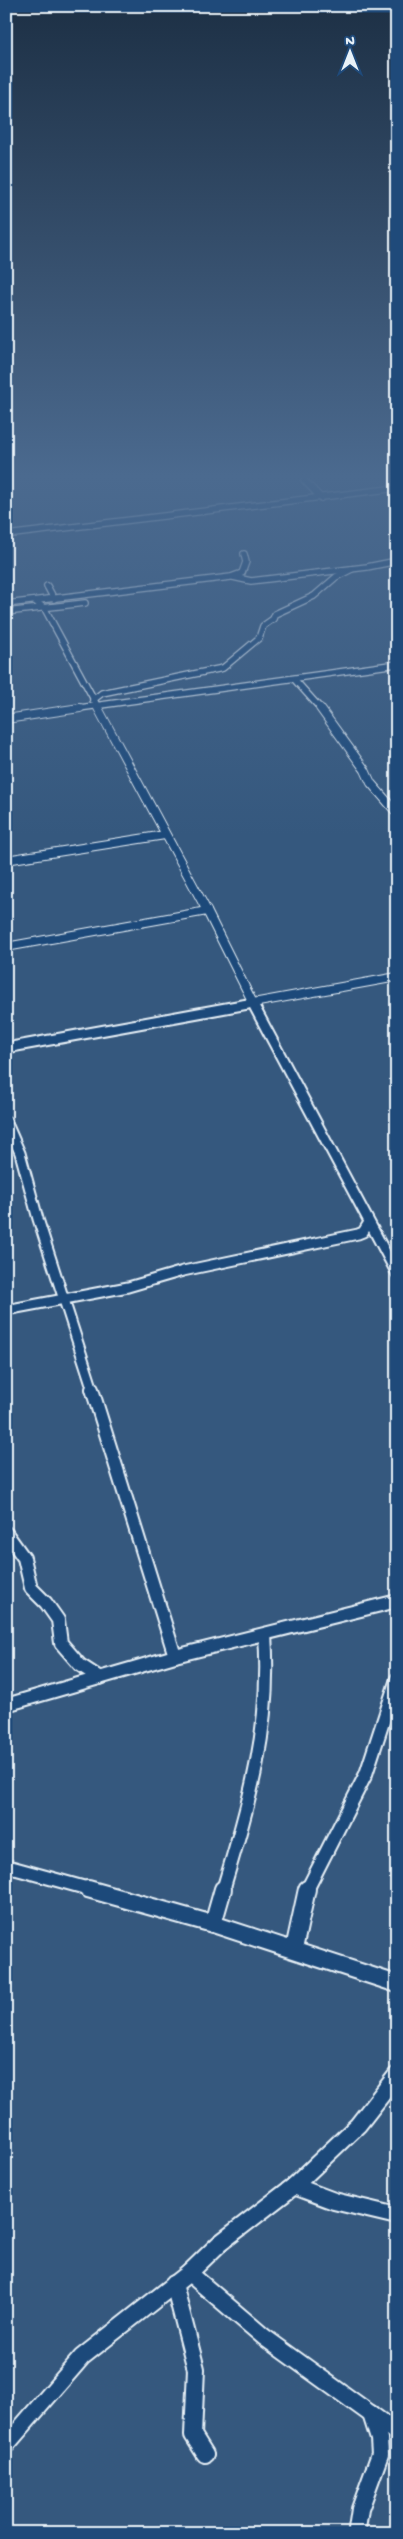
<svg xmlns="http://www.w3.org/2000/svg" width="403" height="2539" viewBox="0 0 403 2539" font-family="'Gochi Hand',sans-serif">
<style>
.lines{fill:none;stroke-linecap:round;stroke-linejoin:round}
.minor-far4-casing{stroke:#e8f1f8;stroke-width:8}
.minor-far3-casing{stroke:#e8f1f8;stroke-width:10}
.minor-far2-casing{stroke:#e8f1f8;stroke-width:13}
.minor-far1-casing{stroke:#e8f1f8;stroke-width:16}
.minor-casing{stroke:#e8f1f8;stroke-width:20}
.minor-far4{stroke:#1f4a7a;stroke-width:5.5}
.minor-far3{stroke:#1f4a7a;stroke-width:8}
.minor-far2{stroke:#1f4a7a;stroke-width:9}
.minor-far1{stroke:#1f4a7a;stroke-width:12}
.minor{stroke:#1f4a7a;stroke-width:16}
</style>
<rect width="100%" height="100%" fill="#35587e"/>
<filter id="ink" filterUnits="userSpaceOnUse"><feTurbulence type="fractalNoise" baseFrequency=".02" numOctaves="2"/><feDisplacementMap in="SourceGraphic" scale="10" xChannelSelector="R" yChannelSelector="G"/><feConvolveMatrix kernelMatrix="1 2 1 2 8 2 1 2 1" color-interpolation-filters="sRGB"/></filter>
<g filter="url(#ink)">
<g class="lines">
<defs>
<g id="minor-far4">
<path d="M 304,480 L 321,498"/>
<path d="M 6,535 L 397,488"/>
<path d="M 233,577 L 251,581 L 367,567 L 397,561"/>
<path d="M 47,586 L 54,599"/>
<path d="M 35,601 L 45,609 L 99,709"/>
<path d="M 6,604 L 231,577 L 242,573 L 246,562 L 244,554"/>
<path d="M 6,612 L 85,603"/>
<path d="M 294,679 L 321,709"/>
<path d="M 93,700 L 102,693 L 223,668 L 259,638 L 263,626 L 273,619 L 275,614 L 314,596 L 336,577 L 352,569"/>
<path d="M 72,709 L 397,664"/>
</g>
<g id="minor-far3">
<path d="M 98,708 L 207,911 L 254,1005"/>
<path d="M 320,708 L 365,770 L 371,783 L 397,813"/>
<path d="M 6,719 L 80,708"/>
<path d="M 6,860 L 165,835"/>
<path d="M 6,947 L 207,911"/>
<path d="M 242,1005 L 397,977"/>
</g>
<g id="minor-far2">
<path d="M 253,1004 L 397,1274"/>
<path d="M 6,1048 L 248,1004"/>
<path d="M 6,1121 L 20,1153 L 38,1219 L 93,1390"/>
<path d="M 6,1310 L 128,1287 L 183,1271 L 358,1234 L 363,1232 L 368,1224"/>
</g>
<g id="minor-far1">
<path d="M 92,1389 L 175,1656"/>
<path d="M 6,1533 L 24,1558 L 31,1588 L 46,1603 L 58,1620 L 61,1643 L 80,1665 L 100,1678"/>
<path d="M 6,1705 L 175,1656 L 397,1601"/>
<path d="M 6,1866 L 93,1890"/>
<path d="M 223,1890 C 249,1803 272,1727 265,1635"/>
<path d="M 307,1890 L 366,1774 L 397,1679"/>
</g>
<g id="minor">
<path d="M 88,1889 L 213,1924 L 397,1984"/>
<path d="M 213,1924 L 223,1889"/>
<path d="M 294,1949 L 307,1889"/>
<path d="M 294,2186 L 334,2201 L 397,2216"/>
<path d="M 189,2273 L 264,2337 L 397,2433"/>
<path d="M 174,2284 L 196,2369 L 193,2435 L 205,2454"/>
<path d="M 6,2445 L 82,2357 L 189,2273 L 220,2243 L 294,2186 L 358,2125 L 397,2075"/>
<path d="M 357,2529 L 360,2509 L 380,2454 L 379,2439 L 371,2414"/>
</g>
</defs>
<use href="#minor-far4" class="minor-far4-casing"/>
<use href="#minor-far3" class="minor-far3-casing"/>
<use href="#minor-far2" class="minor-far2-casing"/>
<use href="#minor-far1" class="minor-far1-casing"/>
<use href="#minor" class="minor-casing"/>
<use href="#minor-far4" class="minor-far4"/>
<use href="#minor-far3" class="minor-far3"/>
<use href="#minor-far2" class="minor-far2"/>
<use href="#minor-far1" class="minor-far1"/>
<use href="#minor" class="minor"/>
</g>
</g>
<linearGradient id="sky" x2="0" y2="1"><stop stop-color="#1d3045"/><stop offset="0.57" stop-color="#4b6a8f"/><stop offset="1" stop-color="#4b6a8f" stop-opacity="0"/></linearGradient>
<rect width="403" height="835" fill="url(#sky)"/>
<rect width="403" height="2539" fill="none" stroke="#1f4a7a" stroke-width="25"/>
<rect x="12" y="12" width="378" height="2514" fill="none" stroke="#e8f1f8" stroke-width="2" filter="url(#ink)"/>
<g transform="translate(350 52)" stroke="#1f4a7a" stroke-width="4" paint-order="stroke">
<path d="M0-4L9 19L0 12L-9 19Z" fill="#e8f1f8"/>
<text y="-8" font-size="14" font-weight="bold" text-anchor="middle" fill="#e8f1f8">N</text>
</g>
</svg>
